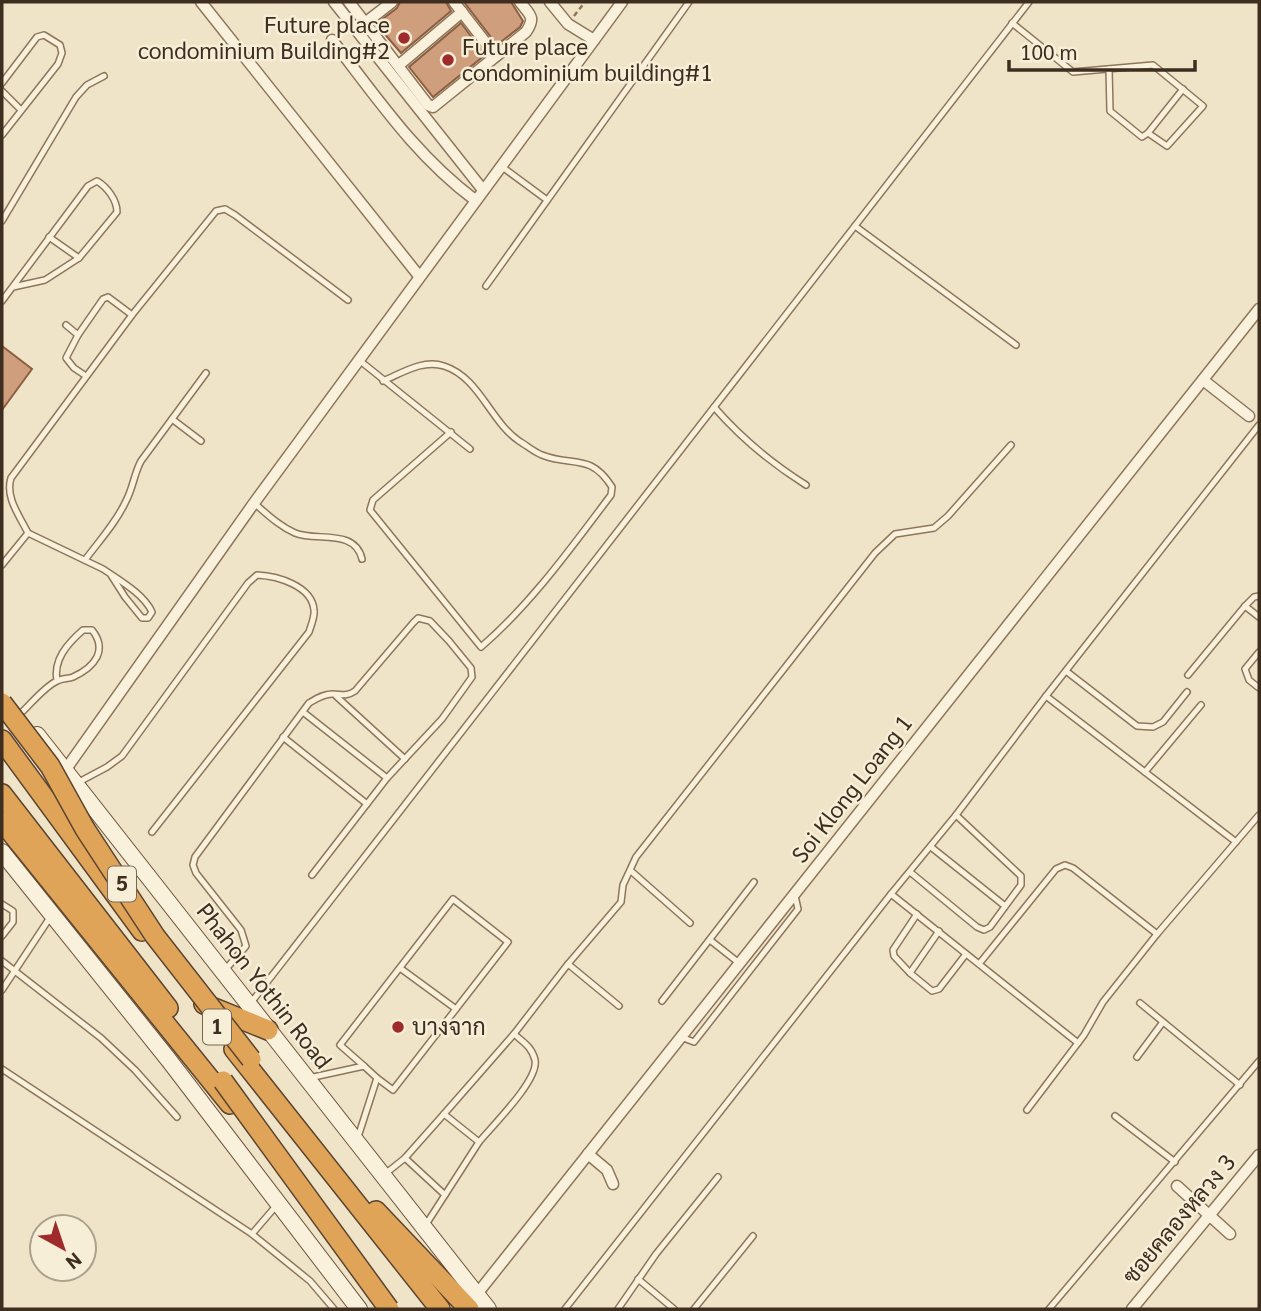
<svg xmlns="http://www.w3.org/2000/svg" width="1261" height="1311" viewBox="0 0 1261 1311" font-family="Georgia,Sarabun,serif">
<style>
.building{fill:#cf9f7d;stroke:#8d5f41;stroke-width:2}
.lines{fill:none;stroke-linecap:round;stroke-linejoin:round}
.lane-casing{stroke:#8d765c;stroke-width:8}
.street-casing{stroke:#8d765c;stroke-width:13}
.secondary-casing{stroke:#6f573f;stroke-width:18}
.highway-casing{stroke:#5b4430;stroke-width:22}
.path{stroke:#8d765c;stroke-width:2.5;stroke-dasharray:5 3.5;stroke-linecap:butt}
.lane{stroke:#faf1dc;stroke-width:5}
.street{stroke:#faf1dc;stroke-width:10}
.secondary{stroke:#faf1dc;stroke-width:16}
.highway{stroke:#e0a458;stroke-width:19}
.highway-bridge-casing{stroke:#5b4430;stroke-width:22;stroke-linecap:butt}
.highway-bridge{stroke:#e0a458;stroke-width:19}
.poi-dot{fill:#9e2a2b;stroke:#f7eed8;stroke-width:2.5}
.labels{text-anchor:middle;stroke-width:5;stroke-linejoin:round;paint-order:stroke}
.shield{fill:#f7eed8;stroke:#756857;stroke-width:2}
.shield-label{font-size:21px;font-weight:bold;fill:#3d2e20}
.poi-label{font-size:23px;fill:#3d2e20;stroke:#f7eed8;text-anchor:start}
.street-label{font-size:23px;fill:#3d2e20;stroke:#f7eed8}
</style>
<rect width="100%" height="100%" fill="#f0e4c8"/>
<g class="building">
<path d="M 400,2 L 446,2 L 451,11 L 401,53 L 376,24 L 397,8 Z"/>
<path d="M 464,2 L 511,2 L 523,21 L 520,27 L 497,45 Z"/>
<path d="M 461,23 L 485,55 L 433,97 L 409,67 Z"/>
<path d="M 2,346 L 32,369 L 2,410 Z"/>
</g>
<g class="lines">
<defs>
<g id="lane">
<path d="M 1012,23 L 1073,72 L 1153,65 L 1203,106 L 1167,146 L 1148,133"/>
<path d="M 1109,69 L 1110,111 L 1142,137 L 1148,133 L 1183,89"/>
<path d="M 2,83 L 37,37 L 44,35 L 60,45 L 62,53 L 58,64 L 2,135"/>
<path d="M 2,91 L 21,110"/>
<path d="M 501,166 L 547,200"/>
<path d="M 2,221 L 76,97 L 87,85 L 104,76"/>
<path d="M 855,226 L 1016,345"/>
<path d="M 49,237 L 79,258"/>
<path d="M 486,286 L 689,2"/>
<path d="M 2,301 L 88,186 L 97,181 C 107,187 117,200 117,212 L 79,258 L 45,280 L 13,287"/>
<path d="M 66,325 L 78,335 L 66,358 L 74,368 L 86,376"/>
<path d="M 78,335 L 103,299 L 108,297 L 132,315"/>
<path d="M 359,360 L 470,449"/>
<path d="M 383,381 C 402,373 423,359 444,366 C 479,377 490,421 519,441 C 526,445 534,452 542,455 C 571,467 590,452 612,487 L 611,495 C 571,548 531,604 481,647 L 370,510 L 373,500 L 451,432"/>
<path d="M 714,407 C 741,438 771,463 806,485"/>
<path d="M 172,419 L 201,441"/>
<path d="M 254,503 C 267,514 279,526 295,533 C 316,542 355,528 362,559"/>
<path d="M 28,533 C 19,515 5,497 11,478 L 132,315 L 216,211 L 225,209 L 235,215 L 348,300"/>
<path d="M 85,560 C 99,541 116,523 126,501 C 133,488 134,474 141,461 L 206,373"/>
<path d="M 2,565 L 28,533 L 103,569 C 119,580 144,594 152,612 L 148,618 L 142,618 L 125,597 L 111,575"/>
<path d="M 1245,606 L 1259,617"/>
<path d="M 1259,652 L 1245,669 L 1249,680 L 1259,688"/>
<path d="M 1066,671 L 1137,726 L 1153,727 L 1163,722 L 1187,692"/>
<path d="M 1188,675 L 1245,606 L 1254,597 L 1259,596"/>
<path d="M 336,696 L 405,759"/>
<path d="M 1046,696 L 1236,842"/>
<path d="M 303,712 L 387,778"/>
<path d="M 20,714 C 31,704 44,687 57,681 C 62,678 68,679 73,677 C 95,667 108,650 92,630 L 83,630 C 67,644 53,660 57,681"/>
<path d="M 283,737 L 367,804"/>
<path d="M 1145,772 L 1201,705"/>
<path d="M 77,783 L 107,767 L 122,756 L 248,583 L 257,575 C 278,576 312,586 314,610 C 315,617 311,625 309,632 L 152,832"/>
<path d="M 931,847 L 1005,906"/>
<path d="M 631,871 L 690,923"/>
<path d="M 910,872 L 977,927 L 984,930 L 990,927 L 1021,885 L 1021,876 L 956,815"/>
<path d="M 891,894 L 1078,1043"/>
<path d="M 2,904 L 13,911 L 13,922 L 2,936"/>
<path d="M 939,931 L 910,973 L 932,991 L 939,989 L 966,954"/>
<path d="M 1157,934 L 1259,815"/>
<path d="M 710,940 L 739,963"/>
<path d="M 2,961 L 101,1038 L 135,1070 L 177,1117"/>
<path d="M 568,964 L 619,1006"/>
<path d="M 979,964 L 1056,869 L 1065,865 L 1073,868 L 1157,934 L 1103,1002 L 1084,1035 L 1027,1110"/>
<path d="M 400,968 L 456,1009"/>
<path d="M 225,970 L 246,946 L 241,930 L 196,873 L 193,865 L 195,857 L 309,703 C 316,699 323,694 332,694 C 342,694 346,697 355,691 L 413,623 L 418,618 L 430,621 L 449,641 L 471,668 L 472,677 L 442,719 L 387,778 L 312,875"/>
<path d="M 910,973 L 894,956 L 893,950 L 917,914"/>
<path d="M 2,990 L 51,916"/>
<path d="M 662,1001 L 754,882"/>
<path d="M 1140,1003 L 1240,1085"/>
<path d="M 250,1004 L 1029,2"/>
<path d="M 514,1034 L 568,964 L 621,902 L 623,885 L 636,857 L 875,553 L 895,534 L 934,528 L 948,516 L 1011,445"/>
<path d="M 681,1037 L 694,1042 L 798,909 L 795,896"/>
<path d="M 1137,1057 L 1163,1022"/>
<path d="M 364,1066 L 340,1045 L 453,899 L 508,942 L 393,1090 L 377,1078"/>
<path d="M 2,1069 L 252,1234 L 310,1281 L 334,1309"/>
<path d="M 309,1078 L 364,1066 L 377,1078 L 358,1137"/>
<path d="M 444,1114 L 514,1034 C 523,1042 532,1047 535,1060 C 539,1080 493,1125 479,1142"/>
<path d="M 1115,1116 L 1175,1162"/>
<path d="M 405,1158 L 445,1195"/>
<path d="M 385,1174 L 405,1158 L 444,1114 L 479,1142 L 425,1226"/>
<path d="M 252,1234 L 276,1206"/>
<path d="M 638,1279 L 674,1309"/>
<path d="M 565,1309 L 891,894 L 956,815 L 1046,696 L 1259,425"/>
<path d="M 618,1309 L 656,1254 L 718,1177"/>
<path d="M 694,1309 L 753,1236"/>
<path d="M 1049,1309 L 1259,1061"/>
</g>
<g id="street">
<path d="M 201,2 L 419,276"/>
<path d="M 334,2 L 483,190"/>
<path d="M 349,2 L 428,105 L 433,107 L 526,32 C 536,17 530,15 520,2"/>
<path d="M 454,2 L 496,56"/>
<path d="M 550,2 L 568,24 L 594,40"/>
<path d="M 365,23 L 392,2"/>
<path d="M 332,40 C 378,99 415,155 475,200"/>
<path d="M 399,65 L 462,12"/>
<path d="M 1203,380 L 1249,416"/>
<path d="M 66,769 L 254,503 L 622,2"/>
<path d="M 588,1154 L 607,1170 L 613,1184"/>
<path d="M 1177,1186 L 1230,1234"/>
<path d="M 477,1294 L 1259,309"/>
<path d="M 1132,1309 L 1259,1155"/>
</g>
<g id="secondary">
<path d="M 37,735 L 488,1309"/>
<path d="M 2,852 L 168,1059 L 359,1309"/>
</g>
<g id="highway">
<path d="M 2,740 L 142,931"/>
<path d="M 2,794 L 168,1008"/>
<path d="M 2,821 L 230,1104"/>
<path d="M 204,1004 L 268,1030"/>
<path d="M 234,1049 L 440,1309"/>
<path d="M 376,1211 L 469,1309"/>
</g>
</defs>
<use href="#lane" class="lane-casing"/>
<use href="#street" class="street-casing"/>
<use href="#secondary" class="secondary-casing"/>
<use href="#highway" class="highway-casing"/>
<path class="path" d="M 574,16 L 585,2"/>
<use href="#lane" class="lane"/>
<use href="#street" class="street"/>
<use href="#secondary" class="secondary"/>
<use href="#highway" class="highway"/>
<defs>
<g id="highway-bridge">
<path d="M 2,703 L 50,766 L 85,829 L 155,936 L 251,1059"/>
<path d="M 223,1081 L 389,1309"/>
</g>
</defs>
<use href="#highway-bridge" class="highway-bridge-casing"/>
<use href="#highway-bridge" class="highway-bridge"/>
</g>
<g class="poi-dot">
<circle cx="404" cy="38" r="7"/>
<circle cx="448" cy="60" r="7"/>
<circle cx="398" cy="1027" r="7"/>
</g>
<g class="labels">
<g class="shield">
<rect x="108" y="866.5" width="28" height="35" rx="5"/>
<rect x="203" y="1009.5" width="28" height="35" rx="5"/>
</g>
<g class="shield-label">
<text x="122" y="891">5</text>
<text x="217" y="1034">1</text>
</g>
<g class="poi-label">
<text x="390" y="33" text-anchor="end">Future place<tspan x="390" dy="26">condominium Building#2</tspan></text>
<text x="462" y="55">Future place<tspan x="462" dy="26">condominium building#1</tspan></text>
<text x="412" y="1035">บางจาก</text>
</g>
<g class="street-label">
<text transform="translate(852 789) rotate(-52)" y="8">Soi Klong Loang 1</text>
<text transform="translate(264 986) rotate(52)" y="8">Phahon Yothin Road</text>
<text transform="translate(1179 1219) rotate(-50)" y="8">ซอยคลองหลวง 3</text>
</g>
</g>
<rect width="1261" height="1311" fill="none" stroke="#3d2e20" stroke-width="7"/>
<g transform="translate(63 1248) rotate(140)"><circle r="33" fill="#f7eed8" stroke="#ada18e" stroke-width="2"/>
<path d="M0-5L12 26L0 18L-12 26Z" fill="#9e2a2b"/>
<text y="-10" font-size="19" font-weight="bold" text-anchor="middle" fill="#3d2e20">N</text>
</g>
<path d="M1009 60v10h186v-10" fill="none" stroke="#3d2e20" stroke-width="3.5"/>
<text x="1020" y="60" font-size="21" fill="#3d2e20" stroke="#f7eed8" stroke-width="5" paint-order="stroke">100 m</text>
</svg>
